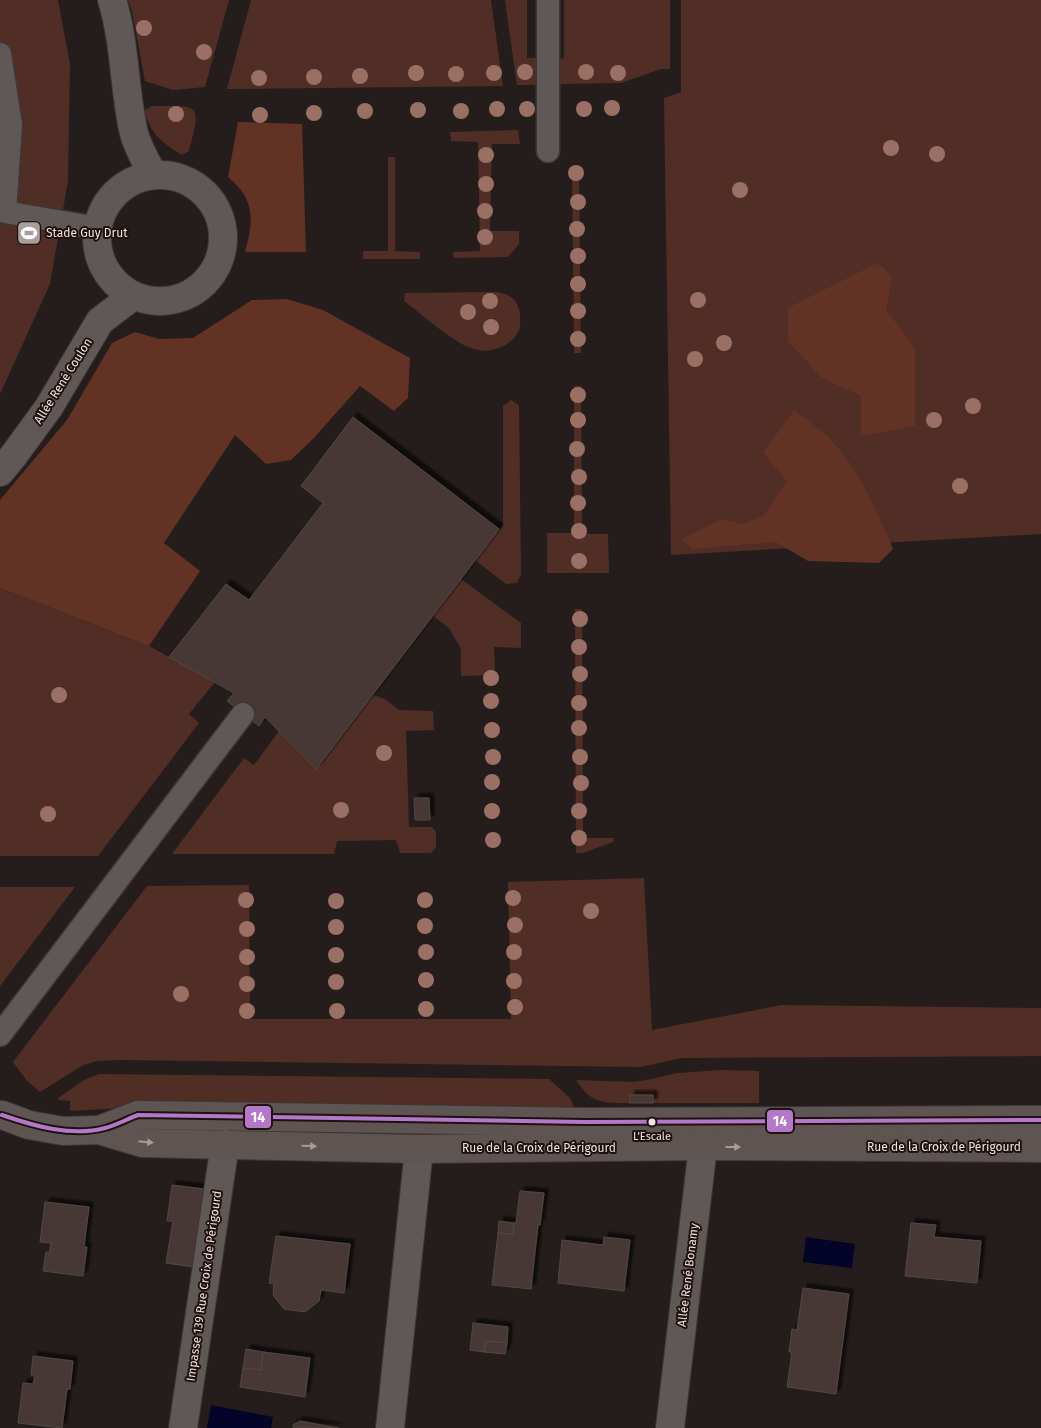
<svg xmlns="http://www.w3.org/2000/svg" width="1041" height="1428" viewBox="0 0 1041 1428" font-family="'Fira Sans',sans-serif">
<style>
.green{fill:#512e25}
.forest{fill:#623225}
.water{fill:#030427}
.building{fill:#463936;stroke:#504846;filter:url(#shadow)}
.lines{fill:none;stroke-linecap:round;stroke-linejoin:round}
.lane-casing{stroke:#3e3736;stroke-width:25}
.street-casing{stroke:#3e3736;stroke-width:30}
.secondary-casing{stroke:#3e3736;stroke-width:30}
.lane{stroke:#605856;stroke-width:22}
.street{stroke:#605856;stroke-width:28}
.secondary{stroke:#5e5552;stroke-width:28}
.bus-1-casing{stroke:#1f110e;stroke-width:8}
.bus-1{stroke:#b378c9;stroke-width:4}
.tree{fill:#9a7064}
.oneway{fill:#a69c99}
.bus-dot{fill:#eee3e0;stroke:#1f110e;stroke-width:2}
.labels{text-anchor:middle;stroke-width:4;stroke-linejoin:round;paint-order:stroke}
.bus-label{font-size:11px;fill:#eee3e0;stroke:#1f110e}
.poi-label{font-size:12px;fill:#eee3e0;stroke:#1f110e;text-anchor:start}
.street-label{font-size:12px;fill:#eee3e0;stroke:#1f110e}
.line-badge{stroke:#1f110e;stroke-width:2}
.badge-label{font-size:14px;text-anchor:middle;font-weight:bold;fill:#fff}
</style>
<defs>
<filter id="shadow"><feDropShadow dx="4.5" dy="-4.5" stdDeviation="1" flood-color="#0009"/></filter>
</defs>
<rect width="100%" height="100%" fill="#251d1b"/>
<g class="green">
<path d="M 0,0 L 58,0 L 70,64 L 68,181 L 50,284 L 0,394 Z"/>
<path d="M 128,0 L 229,0 L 205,87 L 173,90 L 145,81 L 132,11 Z"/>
<path d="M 251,0 L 491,0 L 503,86 L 227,89 Z"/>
<path d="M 505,0 L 527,0 L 527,58 L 540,58 L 540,85 L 517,85 Z"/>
<path d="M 564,0 L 670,0 L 670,69 L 661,69 L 621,83 L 560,84 L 559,59 L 564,58 Z"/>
<path d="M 681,0 L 1041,0 L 1041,534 L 671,555 L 664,98 L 681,92 Z"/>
<path d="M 152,106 C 200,106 202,102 189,151 L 182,155 C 161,142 152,135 144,111 Z"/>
<path d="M 518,130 L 520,144 L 492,144 L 490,231 L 519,231 L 519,244 L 508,257 L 454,258 L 453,252 L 480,251 L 478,142 L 451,141 L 450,132 Z"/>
<path d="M 388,157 L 395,157 L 395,251 L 420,252 L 420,259 L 363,259 L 363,251 L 388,251 Z"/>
<path d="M 572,169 L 579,169 L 581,353 L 574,353 Z"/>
<path d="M 497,292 C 511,294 520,302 520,317 C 520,322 521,328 518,332 C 512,345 492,353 478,350 C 457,347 422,314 404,301 L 405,293 Z"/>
<path d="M 574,386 L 581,386 L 582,534 L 608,534 L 609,573 L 547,573 L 547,533 L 574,533 Z"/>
<path d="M 511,400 L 519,405 L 521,574 L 517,583 L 506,584 L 475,560 L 503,525 L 503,406 Z"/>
<path d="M 461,579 L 521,623 L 521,648 L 494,647 L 495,675 L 461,676 L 461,649 L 449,628 L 433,616 Z"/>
<path d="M 0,588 L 149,646 L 215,682 L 189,714 L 199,723 L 98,856 L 0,856 Z"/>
<path d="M 575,609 L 582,609 L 583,838 L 614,838 L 613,842 L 583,853 L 576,853 Z"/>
<path d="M 373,695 L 385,699 L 399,710 L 433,711 L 434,730 L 406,731 L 409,827 L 432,827 L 436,832 L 436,847 L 431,853 L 400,853 L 396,840 L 337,841 L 334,854 L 172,854 L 244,758 L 254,765 L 279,731 L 316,769 Z"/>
<path d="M 644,878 L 652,1030 L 782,1005 L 1041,1008 L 1041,1056 L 682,1058 L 641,1067 L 121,1060 L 97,1061 L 83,1065 L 40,1092 L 27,1081 L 13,1062 L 147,886 L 249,885 L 250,1019 L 511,1019 L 508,882 Z"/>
<path d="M 0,887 L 75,887 L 0,986 Z"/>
<path d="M 720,1070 L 759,1071 L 759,1103 L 653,1103 L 653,1095 L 630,1095 L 630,1103 C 604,1103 591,1104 576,1080 L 633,1082 L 647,1080 L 678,1073 Z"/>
<path d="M 99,1074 L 549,1079 L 570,1098 L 576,1112 L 139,1107 L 70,1111 L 70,1101 L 58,1100 L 58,1098 L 84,1080 Z"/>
</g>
<g class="forest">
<path d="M 238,122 L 302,124 L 306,252 L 245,252 C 254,220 255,199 228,177 Z"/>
<path d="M 878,263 L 892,277 L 886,310 L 915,348 L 915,426 L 861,436 L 861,396 L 822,378 L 788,341 L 788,308 Z"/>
<path d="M 287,299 L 323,310 L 410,358 L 408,398 L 394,411 L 360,386 L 313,439 L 291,460 L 266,464 L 235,435 L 164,543 L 200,571 L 149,646 L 0,588 L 0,500 L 67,420 L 112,343 L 135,332 L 159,339 L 193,338 L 252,300 Z"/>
<path d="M 794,410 C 807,420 822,430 833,442 C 861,472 877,512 893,549 L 879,563 L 808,561 L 776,542 L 692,549 L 682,539 L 722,519 L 742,524 L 763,516 L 787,481 L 763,453 Z"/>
</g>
<g class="water">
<path d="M 806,1237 L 855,1244 L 852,1268 L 803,1262 Z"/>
<path d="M 211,1405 L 273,1417 L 271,1428 L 207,1428 Z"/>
</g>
<g class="building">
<path d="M 353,417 L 499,529 L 316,769 L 265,717 L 259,726 L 227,701 L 234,693 L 169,657 L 226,584 L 249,600 L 323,503 L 301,486 Z"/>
<path d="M 414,798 L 429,798 L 430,820 L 415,820 Z"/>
<rect x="630" y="1095" width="23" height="8"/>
<path d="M 172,1185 L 204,1189 L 194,1267 L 166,1263 L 173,1221 L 167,1221 Z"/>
<path d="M 520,1191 L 544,1193 L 540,1225 L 538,1225 L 531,1289 L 492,1285 L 498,1233 L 513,1234 L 514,1223 L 516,1223 Z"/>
<path d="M 45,1202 L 89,1207 L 84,1247 L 87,1247 L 83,1276 L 43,1271 L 46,1252 L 49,1253 L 51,1243 L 40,1242 Z"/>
<path d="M 499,1221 L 514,1223 L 513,1234 L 498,1233 Z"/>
<path d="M 911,1223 L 936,1225 L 934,1237 L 981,1241 L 977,1283 L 905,1276 Z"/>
<path d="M 276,1236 L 350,1244 L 344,1293 L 321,1290 L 319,1301 L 305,1312 L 284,1309 L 273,1295 L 274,1284 L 269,1283 Z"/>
<path d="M 604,1237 L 630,1240 L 624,1291 L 558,1283 L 562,1240 L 603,1245 Z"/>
<path d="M 803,1288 L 849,1294 L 836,1394 L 787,1387 L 792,1352 L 789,1352 L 792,1329 L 797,1330 Z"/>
<path d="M 473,1323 L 508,1327 L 507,1343 L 486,1341 L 484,1352 L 470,1350 Z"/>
<path d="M 486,1341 L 507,1343 L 505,1354 L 484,1352 Z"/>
<path d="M 246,1349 L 263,1352 L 261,1370 L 243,1368 Z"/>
<path d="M 263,1352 L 310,1358 L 305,1397 L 240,1387 L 243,1368 L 261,1370 Z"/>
<path d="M 33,1356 L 73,1361 L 70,1389 L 67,1389 L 62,1428 L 18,1423 L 23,1383 L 33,1384 L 35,1375 L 31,1375 Z"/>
<path d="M 300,1421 L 339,1428 L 293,1428 L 293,1425 Z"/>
</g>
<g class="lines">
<defs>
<g id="lane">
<path d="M 548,0 L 548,151"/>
<path d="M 0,54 L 11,125 L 5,212 L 97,228"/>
<path d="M 0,1035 L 243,714"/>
</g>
<g id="street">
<path d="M 112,0 C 125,42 124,87 133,129 C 136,145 146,161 153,175"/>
<circle cx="160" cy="238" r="63"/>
<path d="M 0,472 L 14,455 L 49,407 L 100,321 L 133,296"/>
<path d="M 183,1428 L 225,1144"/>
<path d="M 390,1428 L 419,1149"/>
<path d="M 670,1428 L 703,1146 L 703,1123"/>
</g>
<g id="secondary">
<path d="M 2,1115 L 29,1125 L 63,1131 L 99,1130 L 143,1143 L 419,1149 L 703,1146 L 1041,1148"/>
<path d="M 99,1130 L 138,1115 L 585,1122 L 1041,1120"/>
</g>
</defs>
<use href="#lane" class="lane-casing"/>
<use href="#street" class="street-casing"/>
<use href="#secondary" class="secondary-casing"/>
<use href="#lane" class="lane"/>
<use href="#street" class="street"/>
<use href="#secondary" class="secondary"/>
<defs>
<path id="bus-1" d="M 2,1115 C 34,1126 72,1137 105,1128 C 117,1125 127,1119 138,1115 L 585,1122 L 1041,1120"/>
</defs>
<use href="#bus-1" class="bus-1-casing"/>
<use href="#bus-1" class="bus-1"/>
</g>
<g class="tree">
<circle cx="144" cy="28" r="8"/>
<circle cx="204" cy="52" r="8"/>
<circle cx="525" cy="72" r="8"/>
<circle cx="586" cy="72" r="8"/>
<circle cx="416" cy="73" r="8"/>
<circle cx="494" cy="73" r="8"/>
<circle cx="618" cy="73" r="8"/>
<circle cx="456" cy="74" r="8"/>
<circle cx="360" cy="76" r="8"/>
<circle cx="314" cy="77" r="8"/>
<circle cx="259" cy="78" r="8"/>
<circle cx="612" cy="108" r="8"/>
<circle cx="497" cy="109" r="8"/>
<circle cx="527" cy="109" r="8"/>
<circle cx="584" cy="109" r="8"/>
<circle cx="418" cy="110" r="8"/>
<circle cx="365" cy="111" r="8"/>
<circle cx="461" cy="111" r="8"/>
<circle cx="314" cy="113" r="8"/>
<circle cx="176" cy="114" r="8"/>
<circle cx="260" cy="115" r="8"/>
<circle cx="891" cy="148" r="8"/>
<circle cx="937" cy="154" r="8"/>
<circle cx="486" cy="155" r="8"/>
<circle cx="576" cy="173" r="8"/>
<circle cx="486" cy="184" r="8"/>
<circle cx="740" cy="190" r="8"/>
<circle cx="578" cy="202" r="8"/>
<circle cx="485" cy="211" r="8"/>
<circle cx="577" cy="229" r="8"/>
<circle cx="485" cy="237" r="8"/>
<circle cx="578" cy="256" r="8"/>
<circle cx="578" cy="284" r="8"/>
<circle cx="698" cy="300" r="8"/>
<circle cx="490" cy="301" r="8"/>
<circle cx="578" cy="311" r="8"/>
<circle cx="468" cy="312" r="8"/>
<circle cx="491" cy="327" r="8"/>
<circle cx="578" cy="339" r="8"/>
<circle cx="724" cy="343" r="8"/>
<circle cx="695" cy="359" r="8"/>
<circle cx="578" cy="395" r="8"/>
<circle cx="973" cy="406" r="8"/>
<circle cx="578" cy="420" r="8"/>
<circle cx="934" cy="420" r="8"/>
<circle cx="577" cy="449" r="8"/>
<circle cx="579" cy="477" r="8"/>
<circle cx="960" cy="486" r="8"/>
<circle cx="578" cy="503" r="8"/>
<circle cx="579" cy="531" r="8"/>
<circle cx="579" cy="561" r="8"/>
<circle cx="580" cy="619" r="8"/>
<circle cx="579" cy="647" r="8"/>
<circle cx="580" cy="674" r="8"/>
<circle cx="491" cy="678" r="8"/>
<circle cx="59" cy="695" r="8"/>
<circle cx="491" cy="701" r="8"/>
<circle cx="579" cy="703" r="8"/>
<circle cx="579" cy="728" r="8"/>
<circle cx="492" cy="730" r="8"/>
<circle cx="384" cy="753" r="8"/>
<circle cx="493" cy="757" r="8"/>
<circle cx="580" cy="757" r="8"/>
<circle cx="492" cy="782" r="8"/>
<circle cx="581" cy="783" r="8"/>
<circle cx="341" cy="810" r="8"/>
<circle cx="492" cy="811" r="8"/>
<circle cx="579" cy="811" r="8"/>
<circle cx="48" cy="814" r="8"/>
<circle cx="579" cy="838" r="8"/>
<circle cx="493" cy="840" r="8"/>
<circle cx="513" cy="898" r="8"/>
<circle cx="246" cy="900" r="8"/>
<circle cx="425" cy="900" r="8"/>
<circle cx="336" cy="901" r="8"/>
<circle cx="591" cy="911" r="8"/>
<circle cx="515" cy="925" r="8"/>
<circle cx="425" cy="926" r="8"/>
<circle cx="336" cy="927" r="8"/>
<circle cx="247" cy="929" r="8"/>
<circle cx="426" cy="952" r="8"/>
<circle cx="514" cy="952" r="8"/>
<circle cx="336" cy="955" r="8"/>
<circle cx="247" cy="957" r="8"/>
<circle cx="426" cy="980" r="8"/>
<circle cx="514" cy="981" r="8"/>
<circle cx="336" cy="982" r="8"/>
<circle cx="247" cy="984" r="8"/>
<circle cx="181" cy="994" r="8"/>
<circle cx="515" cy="1007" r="8"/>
<circle cx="426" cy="1009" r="8"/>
<circle cx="247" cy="1011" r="8"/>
<circle cx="337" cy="1011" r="8"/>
</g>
<defs><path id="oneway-solid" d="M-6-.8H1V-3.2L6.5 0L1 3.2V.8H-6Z" transform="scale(1.25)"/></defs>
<g class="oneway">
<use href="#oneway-solid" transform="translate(146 1142) rotate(6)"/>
<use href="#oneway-solid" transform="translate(309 1146) rotate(1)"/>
<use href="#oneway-solid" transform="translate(733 1147)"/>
</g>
<defs>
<symbol id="stadium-square" viewBox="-11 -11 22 22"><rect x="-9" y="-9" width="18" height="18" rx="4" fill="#a89e9b" stroke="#1f110e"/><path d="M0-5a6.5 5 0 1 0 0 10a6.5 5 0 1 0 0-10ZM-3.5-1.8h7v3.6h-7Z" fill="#fff"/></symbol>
</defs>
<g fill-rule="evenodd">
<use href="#stadium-square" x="15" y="219" width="28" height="28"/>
</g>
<circle class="bus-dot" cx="652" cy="1122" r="4.5"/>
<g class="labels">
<g class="bus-label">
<text x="652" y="1140">L'Escale</text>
</g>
<g class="poi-label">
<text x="46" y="237">Stade Guy Drut</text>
</g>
<g class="street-label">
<text transform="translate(63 381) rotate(-58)" y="4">Allée René Coulon</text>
<text x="944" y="1151">Rue de la Croix de Périgourd</text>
<text x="539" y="1152">Rue de la Croix de Périgourd</text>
<text transform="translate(688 1275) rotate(-83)" y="4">Allée René Bonamy</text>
<text transform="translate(204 1286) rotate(-82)" y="4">Impasse 139 Rue Croix de Périgourd</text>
</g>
</g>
<g class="line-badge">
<rect x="244" y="1105" width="28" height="24" rx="5" fill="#b378c9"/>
<rect x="766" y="1109" width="28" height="24" rx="5" fill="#b378c9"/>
</g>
<g class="badge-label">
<text x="258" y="1122">14</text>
<text x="780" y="1126">14</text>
</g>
</svg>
